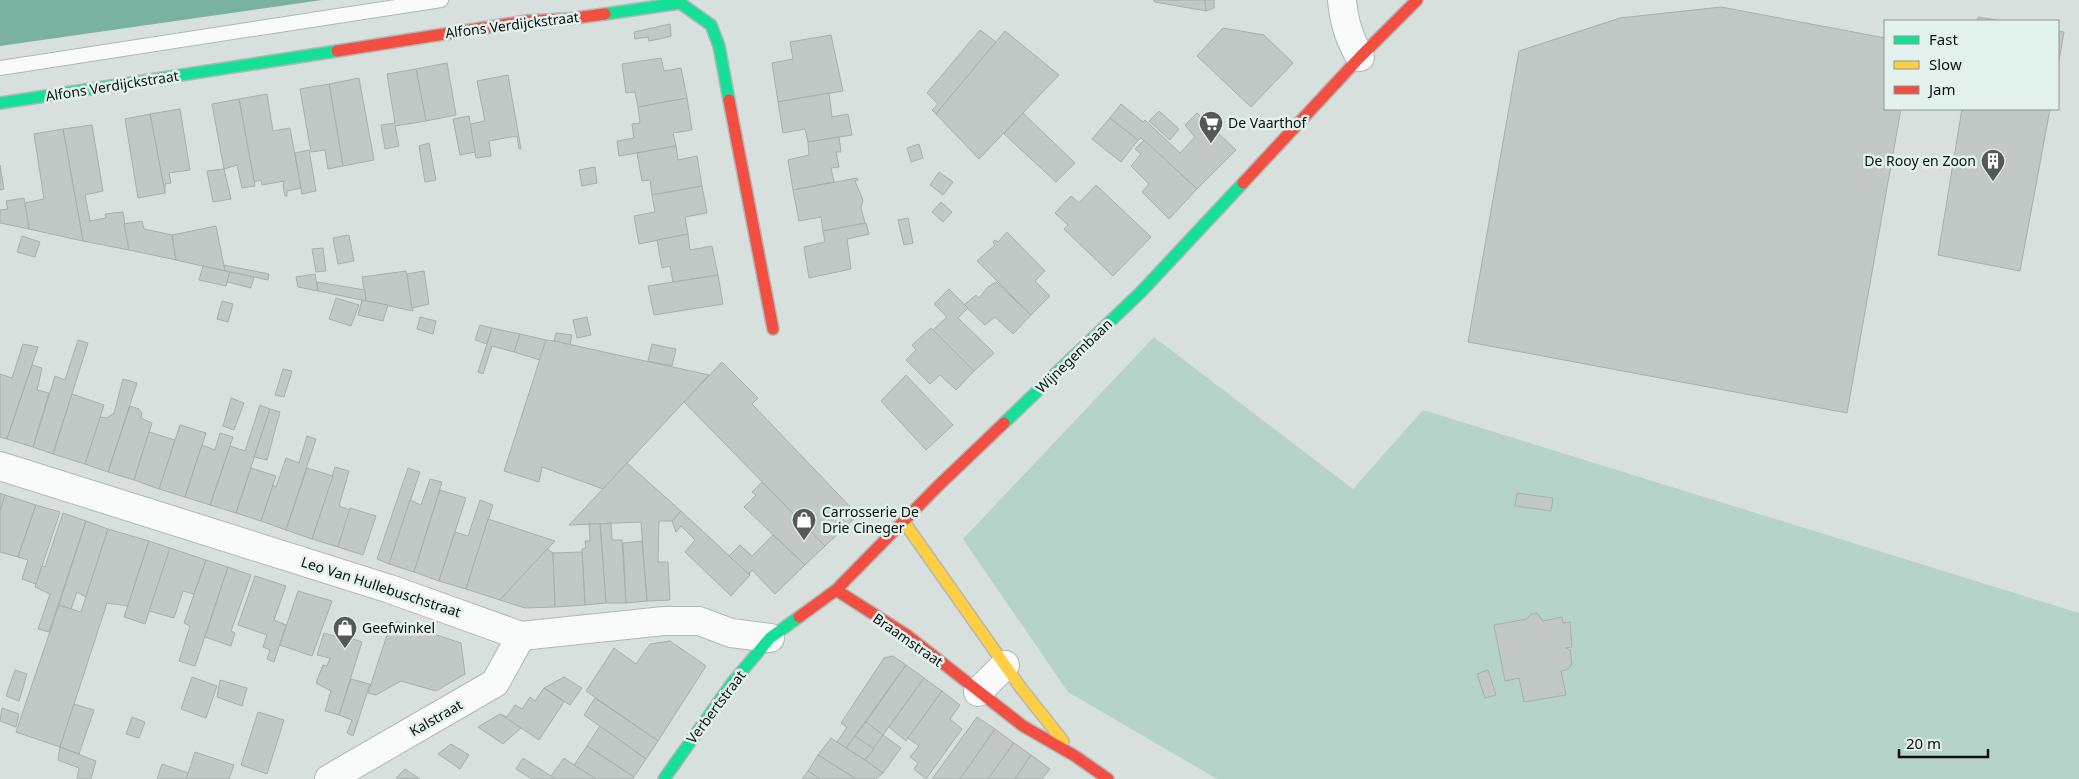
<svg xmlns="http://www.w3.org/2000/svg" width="2079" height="779" viewBox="0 0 2079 779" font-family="'Noto Sans',sans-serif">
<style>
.green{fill:#b5d3c9}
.water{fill:#7ab2a1}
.building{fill:#c1c8c6;stroke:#a8aeac}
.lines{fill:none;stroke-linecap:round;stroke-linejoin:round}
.lane-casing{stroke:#b1b7b5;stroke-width:16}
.street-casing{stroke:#b1b7b5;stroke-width:30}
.fast-casing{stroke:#b1b7b5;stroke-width:14}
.slow-casing{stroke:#b1b7b5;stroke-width:14}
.jam-casing{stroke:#b1b7b5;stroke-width:14}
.lane{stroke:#f9fafa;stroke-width:14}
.street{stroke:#f9fafa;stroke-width:28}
.fast{stroke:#16e098;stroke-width:11}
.slow{stroke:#ffcf43;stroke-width:11}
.jam{stroke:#f24e42;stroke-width:11}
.labels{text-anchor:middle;stroke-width:5;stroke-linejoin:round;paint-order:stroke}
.street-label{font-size:14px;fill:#0c110f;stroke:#e2f1ec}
.poi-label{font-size:14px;fill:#0c110f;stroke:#e2f1ec;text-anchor:start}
</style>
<rect width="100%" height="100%" fill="#d8e0dd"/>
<path class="green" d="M 1154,337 L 1353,489 L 1423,410 L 2079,613 L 2079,779 L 1217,779 L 1068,692 L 963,539 Z"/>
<path class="water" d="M 0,0 L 322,0 L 0,46 Z"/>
<g class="building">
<path d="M 1153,0 L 1205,0 L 1206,11 L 1155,2 Z"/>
<path d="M 1205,0 L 1214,0 L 1214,8 L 1206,11 Z"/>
<path d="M 1721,7 L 1885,38 L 1885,109 L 1901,109 L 1847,413 L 1468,342 L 1519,51 L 1620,18 Z"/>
<path d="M 1978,17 L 2002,21 L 1977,21 Z"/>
<path d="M 670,24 L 671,36 L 664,38 L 649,41 L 648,37 L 635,39 L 634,32 Z"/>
<path d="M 1223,28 L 1264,35 L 1293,63 L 1251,107 L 1197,56 Z"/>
<path d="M 980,30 L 996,42 L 936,114 L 932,110 L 938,104 L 927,93 Z"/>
<path d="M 1005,31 L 1059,75 L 979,159 L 936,114 Z"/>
<path d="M 2058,31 L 2064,32 L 2058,66 Z"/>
<path d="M 831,35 L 843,91 L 778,102 L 772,63 L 793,59 L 790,42 Z"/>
<path d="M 661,58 L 664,71 L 681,68 L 687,98 L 638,107 L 635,92 L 626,93 L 622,64 Z"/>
<path d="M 447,63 L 456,115 L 426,121 L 416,69 Z"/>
<path d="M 416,69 L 426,121 L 395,126 L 399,146 L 385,149 L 381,125 L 395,123 L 387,74 Z"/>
<path d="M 508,75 L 521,149 L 519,149 L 517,136 L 489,141 L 491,156 L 476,158 L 470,124 L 485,121 L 477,81 Z"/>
<path d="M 359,78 L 374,160 L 343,166 L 329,84 Z"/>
<path d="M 329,84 L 343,166 L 328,169 L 325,150 L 311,152 L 300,89 Z"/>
<path d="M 829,93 L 832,117 L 848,114 L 852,135 L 808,142 L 805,129 L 783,133 L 778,102 Z"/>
<path d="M 267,94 L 273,131 L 290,128 L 301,188 L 287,191 L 287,196 L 285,196 L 283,186 L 284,181 L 262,185 L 261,180 L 254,182 L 239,99 Z"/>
<path d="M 687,98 L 692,130 L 673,133 L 676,146 L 619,156 L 617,141 L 634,138 L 632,124 L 640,123 L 638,107 Z"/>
<path d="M 239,99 L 255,186 L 242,188 L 237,165 L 224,169 L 212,104 Z"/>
<path d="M 1121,104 L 1143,122 L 1145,120 L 1180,153 L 1195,137 L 1185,125 L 1197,113 L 1236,150 L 1197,189 L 1141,138 L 1138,140 L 1110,118 Z"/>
<path d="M 180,109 L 190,170 L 169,173 L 171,183 L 165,184 L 165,193 L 150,114 Z"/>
<path d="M 1962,109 L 2050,109 L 2020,271 L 1938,255 Z"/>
<path d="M 1159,111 L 1179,129 L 1170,140 L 1149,121 Z"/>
<path d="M 1023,113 L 1075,163 L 1056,182 L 1004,134 Z"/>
<path d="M 150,114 L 165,193 L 138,198 L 125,119 Z"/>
<path d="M 469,116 L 475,152 L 460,155 L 453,119 Z"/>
<path d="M 1110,118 L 1138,140 L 1121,162 L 1092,139 Z"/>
<path d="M 92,125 L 103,191 L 85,195 L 90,221 L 106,218 L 105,214 L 123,212 L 129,250 L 83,241 L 63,129 Z"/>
<path d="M 63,129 L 83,241 L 29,229 L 25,203 L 44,199 L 34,134 Z"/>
<path d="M 839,137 L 841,152 L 836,152 L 839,167 L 831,168 L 834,182 L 793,190 L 788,160 L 809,155 L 808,142 Z"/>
<path d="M 1144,140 L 1197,189 L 1169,219 L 1142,192 L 1149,184 L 1131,166 L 1141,154 L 1135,149 Z"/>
<path d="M 429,143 L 436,180 L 425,182 L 419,146 Z"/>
<path d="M 919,144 L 923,158 L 911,162 L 907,148 Z"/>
<path d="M 676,146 L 678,160 L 697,156 L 702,186 L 652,195 L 650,180 L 642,181 L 637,153 Z"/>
<path d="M 309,150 L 316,191 L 302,194 L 295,153 Z"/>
<path d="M 0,165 L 4,189 L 0,190 Z"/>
<path d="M 595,167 L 597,183 L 582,186 L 579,170 Z"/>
<path d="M 224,169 L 231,199 L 213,202 L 207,171 Z"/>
<path d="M 939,172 L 953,182 L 943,195 L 930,185 Z"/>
<path d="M 857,178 L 858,180 L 855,181 L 863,200 L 861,208 L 865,223 L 823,231 L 821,217 L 799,221 L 793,190 Z"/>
<path d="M 1096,185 L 1151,237 L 1113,276 L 1064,229 L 1068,225 L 1055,213 L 1071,196 L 1079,203 Z"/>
<path d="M 702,186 L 707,213 L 685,217 L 688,234 L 639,244 L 634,216 L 655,212 L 652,195 Z"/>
<path d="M 24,198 L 29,229 L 0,223 L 0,210 L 8,209 L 6,201 Z"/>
<path d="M 941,202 L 952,212 L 943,222 L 932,212 Z"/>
<path d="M 908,218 L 913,243 L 904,245 L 898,220 Z"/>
<path d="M 142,221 L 144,229 L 172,235 L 176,260 L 129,250 L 124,224 Z"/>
<path d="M 866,223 L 869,234 L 847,239 L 851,269 L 809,278 L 804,247 L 825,242 L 823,231 Z"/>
<path d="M 216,226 L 225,271 L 176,260 L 172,235 Z"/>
<path d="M 1007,232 L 1045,271 L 1035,281 L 1050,296 L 1031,315 L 977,261 L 995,245 L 993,242 L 995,240 L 998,242 Z"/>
<path d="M 688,234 L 690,250 L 712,246 L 718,275 L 673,282 L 670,266 L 662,268 L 657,240 Z"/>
<path d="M 349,235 L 354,261 L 338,264 L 333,238 Z"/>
<path d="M 22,236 L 40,242 L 35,257 L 17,252 Z"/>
<path d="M 323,248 L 326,271 L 316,272 L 312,249 Z"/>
<path d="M 224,265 L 269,274 L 268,280 L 225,271 Z"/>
<path d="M 203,266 L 230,272 L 226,286 L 199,280 Z"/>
<path d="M 406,271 L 413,311 L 366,301 L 362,277 Z"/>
<path d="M 424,271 L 429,304 L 412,308 L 407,274 Z"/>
<path d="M 230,272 L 254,277 L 251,288 L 227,282 Z"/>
<path d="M 315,274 L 318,291 L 298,287 L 296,277 Z"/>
<path d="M 718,275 L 723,304 L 654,315 L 648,286 Z"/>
<path d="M 317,282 L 365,290 L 366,301 L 318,291 Z"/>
<path d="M 996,282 L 1031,315 L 1013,334 L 995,317 L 985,325 L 964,305 L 976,295 L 979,298 L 988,287 Z"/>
<path d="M 949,289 L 968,308 L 958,318 L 994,353 L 974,371 L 933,330 L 947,317 L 934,304 Z"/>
<path d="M 336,298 L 359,305 L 351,326 L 329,319 Z"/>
<path d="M 362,300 L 388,305 L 383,321 L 358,315 Z"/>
<path d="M 222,301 L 233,304 L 228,322 L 217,319 Z"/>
<path d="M 420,317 L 436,321 L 433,334 L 417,329 Z"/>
<path d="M 587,317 L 591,335 L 577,338 L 573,320 Z"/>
<path d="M 480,325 L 492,328 L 487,344 L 475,340 Z"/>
<path d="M 492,328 L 520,334 L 514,352 L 492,346 L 483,374 L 478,372 Z"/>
<path d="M 931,328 L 974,371 L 956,390 L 940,375 L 930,384 L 906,360 L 916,350 L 912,345 Z"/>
<path d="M 556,333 L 572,335 L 570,345 L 554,341 Z"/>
<path d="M 520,334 L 546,340 L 540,360 L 514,352 Z"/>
<path d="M 78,340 L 88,343 L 53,454 L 33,447 L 55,376 L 65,380 Z"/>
<path d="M 546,340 L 554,341 L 709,375 L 603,489 L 542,467 L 539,482 L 504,471 Z"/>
<path d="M 23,344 L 38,347 L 7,439 L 0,437 L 0,374 L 12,378 Z"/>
<path d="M 652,344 L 676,349 L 672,366 L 648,361 Z"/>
<path d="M 722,362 L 758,398 L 752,404 L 858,515 L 825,546 L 684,402 Z"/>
<path d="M 32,365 L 42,368 L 37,390 L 49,393 L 33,447 L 7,439 Z"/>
<path d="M 283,369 L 292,371 L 284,397 L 275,395 Z"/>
<path d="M 906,375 L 953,425 L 926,450 L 881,401 Z"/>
<path d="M 123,379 L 137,383 L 108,472 L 85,464 L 100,417 L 107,418 L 114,413 Z"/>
<path d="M 72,394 L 104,405 L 85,464 L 53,454 Z"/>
<path d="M 231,398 L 244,403 L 234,430 L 223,426 Z"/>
<path d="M 260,405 L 270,409 L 236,513 L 210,505 L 230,446 L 245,451 Z"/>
<path d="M 130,406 L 139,409 L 142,413 L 141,418 L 152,423 L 134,480 L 108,472 Z"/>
<path d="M 270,409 L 280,412 L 267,460 L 254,457 Z"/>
<path d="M 180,425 L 206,433 L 185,497 L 159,489 Z"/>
<path d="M 149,432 L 175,440 L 159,489 L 134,480 Z"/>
<path d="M 220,433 L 233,437 L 210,505 L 185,497 L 202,445 L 215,450 Z"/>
<path d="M 307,436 L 316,439 L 286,530 L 261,521 L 273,485 L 276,487 L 286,458 L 299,463 Z"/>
<path d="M 627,463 L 681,511 L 672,521 L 659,521 L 658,562 L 668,562 L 670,600 L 647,601 L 641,522 L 569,525 Z"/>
<path d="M 335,467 L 349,471 L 339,506 L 350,510 L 338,547 L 312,539 Z"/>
<path d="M 251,468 L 276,476 L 261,521 L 236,513 Z"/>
<path d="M 307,468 L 333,476 L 312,539 L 286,530 Z"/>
<path d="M 408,468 L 420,472 L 389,564 L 377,559 Z"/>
<path d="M 430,479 L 442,482 L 414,572 L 389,564 L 410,500 L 421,505 Z"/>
<path d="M 762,482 L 825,546 L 805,565 L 744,507 L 756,495 L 752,492 Z"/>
<path d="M 440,490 L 466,498 L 439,581 L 414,572 Z"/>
<path d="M 0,493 L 5,495 L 0,511 Z"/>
<path d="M 1517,493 L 1553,498 L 1551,511 L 1515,506 Z"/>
<path d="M 5,495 L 36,505 L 18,557 L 0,552 L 0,511 Z"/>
<path d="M 480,500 L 493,505 L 466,589 L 439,581 L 455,532 L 468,536 Z"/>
<path d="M 36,505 L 60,512 L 36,584 L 22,579 L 28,560 L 18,557 Z"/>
<path d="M 350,508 L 376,516 L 363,555 L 338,547 Z"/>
<path d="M 681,511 L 750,575 L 731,596 L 685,552 L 695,540 L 681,526 L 676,532 L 672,521 Z"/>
<path d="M 63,513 L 86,521 L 49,632 L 38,629 L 50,594 L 35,587 L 42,566 L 45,567 Z"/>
<path d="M 488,519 L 555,541 L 500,600 L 466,589 Z"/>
<path d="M 86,521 L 108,529 L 86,597 L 77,592 L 71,609 L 59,605 Z"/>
<path d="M 611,523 L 612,540 L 622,540 L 626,603 L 606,603 L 600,524 Z"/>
<path d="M 589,524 L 600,524 L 606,603 L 585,605 L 582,549 L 586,548 L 585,541 L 590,541 Z"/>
<path d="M 108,529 L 149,541 L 128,606 L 107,603 L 60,747 L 16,732 L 59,605 L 81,612 Z"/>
<path d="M 773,535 L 805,565 L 775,594 L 752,570 L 749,574 L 729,556 L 740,545 L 752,556 Z"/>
<path d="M 149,541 L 170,548 L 145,624 L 124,617 Z"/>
<path d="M 642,541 L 647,601 L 626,603 L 623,543 Z"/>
<path d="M 170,548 L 206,560 L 194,594 L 183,591 L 174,618 L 149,611 Z"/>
<path d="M 547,549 L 553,553 L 555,607 L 525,608 L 500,600 Z"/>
<path d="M 582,552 L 585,605 L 555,607 L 553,553 Z"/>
<path d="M 206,560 L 228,567 L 195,666 L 179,661 L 190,626 L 184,623 Z"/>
<path d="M 228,567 L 251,575 L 231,631 L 235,633 L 231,646 L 205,637 Z"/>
<path d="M 255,576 L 286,586 L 274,620 L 286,625 L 274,662 L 267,659 L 270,650 L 263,647 L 267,635 L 238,625 Z"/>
<path d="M 298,591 L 332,601 L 312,656 L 280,645 Z"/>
<path d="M 1537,613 L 1543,621 L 1562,617 L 1563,623 L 1570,622 L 1572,647 L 1565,648 L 1570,650 L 1572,664 L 1568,669 L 1561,671 L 1566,695 L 1524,702 L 1519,678 L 1505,681 L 1494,625 L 1527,619 L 1531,614 Z"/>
<path d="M 392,620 L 461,643 L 465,674 L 436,691 L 401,681 L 376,695 L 368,693 Z"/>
<path d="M 324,633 L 338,637 L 339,634 L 362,642 L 339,715 L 325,711 L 331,691 L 316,683 L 323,665 L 327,666 L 330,658 L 317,655 Z"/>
<path d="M 670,641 L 706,666 L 658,741 L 586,691 L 614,648 L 636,664 L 650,644 Z"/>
<path d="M 893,656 L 906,665 L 846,748 L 837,742 L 847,727 L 841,723 L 884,658 Z"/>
<path d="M 906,665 L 924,678 L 883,735 L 866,722 Z"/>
<path d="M 15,670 L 27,674 L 19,701 L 6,696 Z"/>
<path d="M 1488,670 L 1496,695 L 1485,698 L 1477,674 Z"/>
<path d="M 192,677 L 217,686 L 206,718 L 181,709 Z"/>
<path d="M 564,677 L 582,688 L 570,705 L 544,688 Z"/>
<path d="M 924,678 L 942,691 L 906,741 L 889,727 Z"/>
<path d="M 351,679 L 370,684 L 353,736 L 347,733 L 352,720 L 339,715 Z"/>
<path d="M 220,680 L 247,688 L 242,706 L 217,697 Z"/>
<path d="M 544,688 L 564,702 L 539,740 L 500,714 L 507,717 L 515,705 L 522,709 L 530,697 L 535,701 Z"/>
<path d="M 942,691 L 960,705 L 950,719 L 962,729 L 926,779 L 914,769 L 918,763 L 910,757 L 919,746 L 908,738 Z"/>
<path d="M 595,698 L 658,741 L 646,759 L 584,715 Z"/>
<path d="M 74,704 L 94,710 L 79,754 L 60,747 Z"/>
<path d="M 2,708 L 19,714 L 16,727 L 0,721 Z"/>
<path d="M 258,712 L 284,720 L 267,774 L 241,765 Z"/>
<path d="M 500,714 L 521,728 L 503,744 L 478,727 Z"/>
<path d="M 132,717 L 145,722 L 139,738 L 126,734 Z"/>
<path d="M 977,717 L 995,729 L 960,779 L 932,779 Z"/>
<path d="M 866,722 L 883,735 L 874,749 L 855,736 Z"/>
<path d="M 600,726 L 646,759 L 634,777 L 587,746 Z"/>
<path d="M 995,729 L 1014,743 L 988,779 L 960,779 Z"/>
<path d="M 883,735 L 901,748 L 883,773 L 865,760 Z"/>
<path d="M 855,736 L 874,749 L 865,760 L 846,748 Z"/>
<path d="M 831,738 L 865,760 L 883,773 L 876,779 L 856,779 L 818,755 Z"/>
<path d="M 1014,743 L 1031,755 L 1015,779 L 988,779 Z"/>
<path d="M 451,744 L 469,755 L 460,769 L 438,754 Z"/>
<path d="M 587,746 L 634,777 L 633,779 L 596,779 L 574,765 Z"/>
<path d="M 60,747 L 96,761 L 91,779 L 77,779 L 79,768 L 58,760 Z"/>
<path d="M 195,752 L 234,765 L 229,779 L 186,779 Z"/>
<path d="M 818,755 L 856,779 L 820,779 L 808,771 Z"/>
<path d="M 1031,755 L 1050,769 L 1042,779 L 1015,779 Z"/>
<path d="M 523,758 L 551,776 L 555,779 L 532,779 L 516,769 Z"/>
<path d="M 564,758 L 574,765 L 596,779 L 555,779 L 551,776 Z"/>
<path d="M 162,764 L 188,773 L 186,779 L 157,779 Z"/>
<path d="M 405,769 L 420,779 L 396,778 Z"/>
<path d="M 808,771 L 820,779 L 802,779 Z"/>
</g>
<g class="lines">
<defs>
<path id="lane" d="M 0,68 L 441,0"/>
<g id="street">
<path d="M 1342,0 C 1344,22 1349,38 1360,57"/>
<path d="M 0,466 L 390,589 L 521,636 L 664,621 L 699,621 L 731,633 L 770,638"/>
<path d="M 978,692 L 1005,665"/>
<path d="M 329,779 L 495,683 L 521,636"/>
</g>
<g id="fast">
<path d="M 605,14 L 680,3 L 711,25 L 719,46 L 729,100"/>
<path d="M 0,103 L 337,51"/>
<path d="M 1004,423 L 1141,292 L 1243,183"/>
<path d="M 664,779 L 732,683 L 770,638 L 799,617"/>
</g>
<path id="slow" d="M 904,522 L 1021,688 L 1063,741"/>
<g id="jam">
<path d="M 337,51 L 527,21 L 567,19 L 605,14"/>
<path d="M 729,100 L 773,329"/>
<path d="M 1243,183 L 1360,57 L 1417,0"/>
<path d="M 836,590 L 908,636 L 1023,726 L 1075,756 L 1108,779"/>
<path d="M 799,617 L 836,590 L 937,487 L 1004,423"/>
</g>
</defs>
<use href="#lane" class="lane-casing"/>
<use href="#street" class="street-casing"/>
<use href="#fast" class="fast-casing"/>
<use href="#slow" class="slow-casing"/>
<use href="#jam" class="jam-casing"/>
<use href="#lane" class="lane"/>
<use href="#street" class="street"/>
<use href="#fast" class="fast"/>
<use href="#slow" class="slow"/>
<use href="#jam" class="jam"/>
</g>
<defs>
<symbol id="supermarket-pin" viewBox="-11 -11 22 30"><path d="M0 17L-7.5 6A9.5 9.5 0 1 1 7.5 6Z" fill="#535957" stroke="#e2f1ec"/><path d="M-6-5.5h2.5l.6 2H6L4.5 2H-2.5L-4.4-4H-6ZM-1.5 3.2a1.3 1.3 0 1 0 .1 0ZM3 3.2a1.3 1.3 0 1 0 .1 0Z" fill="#fff"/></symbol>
<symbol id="building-pin" viewBox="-11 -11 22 30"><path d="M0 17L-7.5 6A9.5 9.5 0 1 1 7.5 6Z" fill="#535957" stroke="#e2f1ec"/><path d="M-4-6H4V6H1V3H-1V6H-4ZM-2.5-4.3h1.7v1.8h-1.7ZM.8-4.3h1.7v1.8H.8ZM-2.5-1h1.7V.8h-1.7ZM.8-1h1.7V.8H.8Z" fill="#fff"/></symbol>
<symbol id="shop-pin" viewBox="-11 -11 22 30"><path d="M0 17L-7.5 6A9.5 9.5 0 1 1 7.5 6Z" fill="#535957" stroke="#e2f1ec"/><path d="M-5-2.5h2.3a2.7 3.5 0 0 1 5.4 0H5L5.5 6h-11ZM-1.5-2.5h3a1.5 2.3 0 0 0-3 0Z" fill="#fff"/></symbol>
</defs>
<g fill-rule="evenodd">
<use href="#supermarket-pin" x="1197" y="109" width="28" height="38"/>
<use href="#building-pin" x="1979" y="147" width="28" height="38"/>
<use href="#shop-pin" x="790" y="506" width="28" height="38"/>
<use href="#shop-pin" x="331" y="614" width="28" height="38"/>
</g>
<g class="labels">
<g class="street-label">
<text transform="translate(512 25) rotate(-7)" y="5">Alfons Verdijckstraat</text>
<text transform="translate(112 86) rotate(-9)" y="5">Alfons Verdijckstraat</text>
<text transform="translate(1074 356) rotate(-44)" y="5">Wijnegembaan</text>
<text transform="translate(381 587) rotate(18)" y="5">Leo Van Hullebuschstraat</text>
<text transform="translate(908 640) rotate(35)" y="5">Braamstraat</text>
<text transform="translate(716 707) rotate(-53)" y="5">Verbertstraat</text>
<text transform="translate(436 718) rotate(-30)" y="5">Kalstraat</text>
</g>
<g class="poi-label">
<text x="1228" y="128">De Vaarthof</text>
<text x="1976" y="166" text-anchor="end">De Rooy en Zoon</text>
<text x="822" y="517">Carrosserie De<tspan x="822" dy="16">Drie Cineger</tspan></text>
<text x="362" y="633">Geefwinkel</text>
</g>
</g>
<rect x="1884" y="20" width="175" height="90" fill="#e2f1ec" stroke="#8c9794"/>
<rect x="1894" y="36" width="25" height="8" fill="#16e098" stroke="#8c9794"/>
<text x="1929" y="45" font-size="15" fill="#0c110f">Fast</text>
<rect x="1894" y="61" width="25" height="8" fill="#ffcf43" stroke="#8c9794"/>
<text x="1929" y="70" font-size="15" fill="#0c110f">Slow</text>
<rect x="1894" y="86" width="25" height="8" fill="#f24e42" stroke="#8c9794"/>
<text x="1929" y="95" font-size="15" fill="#0c110f">Jam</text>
<path d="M1899 749v8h89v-8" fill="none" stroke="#0c110f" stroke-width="2.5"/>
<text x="1906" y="749" font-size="15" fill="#0c110f" stroke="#e2f1ec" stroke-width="4" paint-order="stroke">20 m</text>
</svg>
